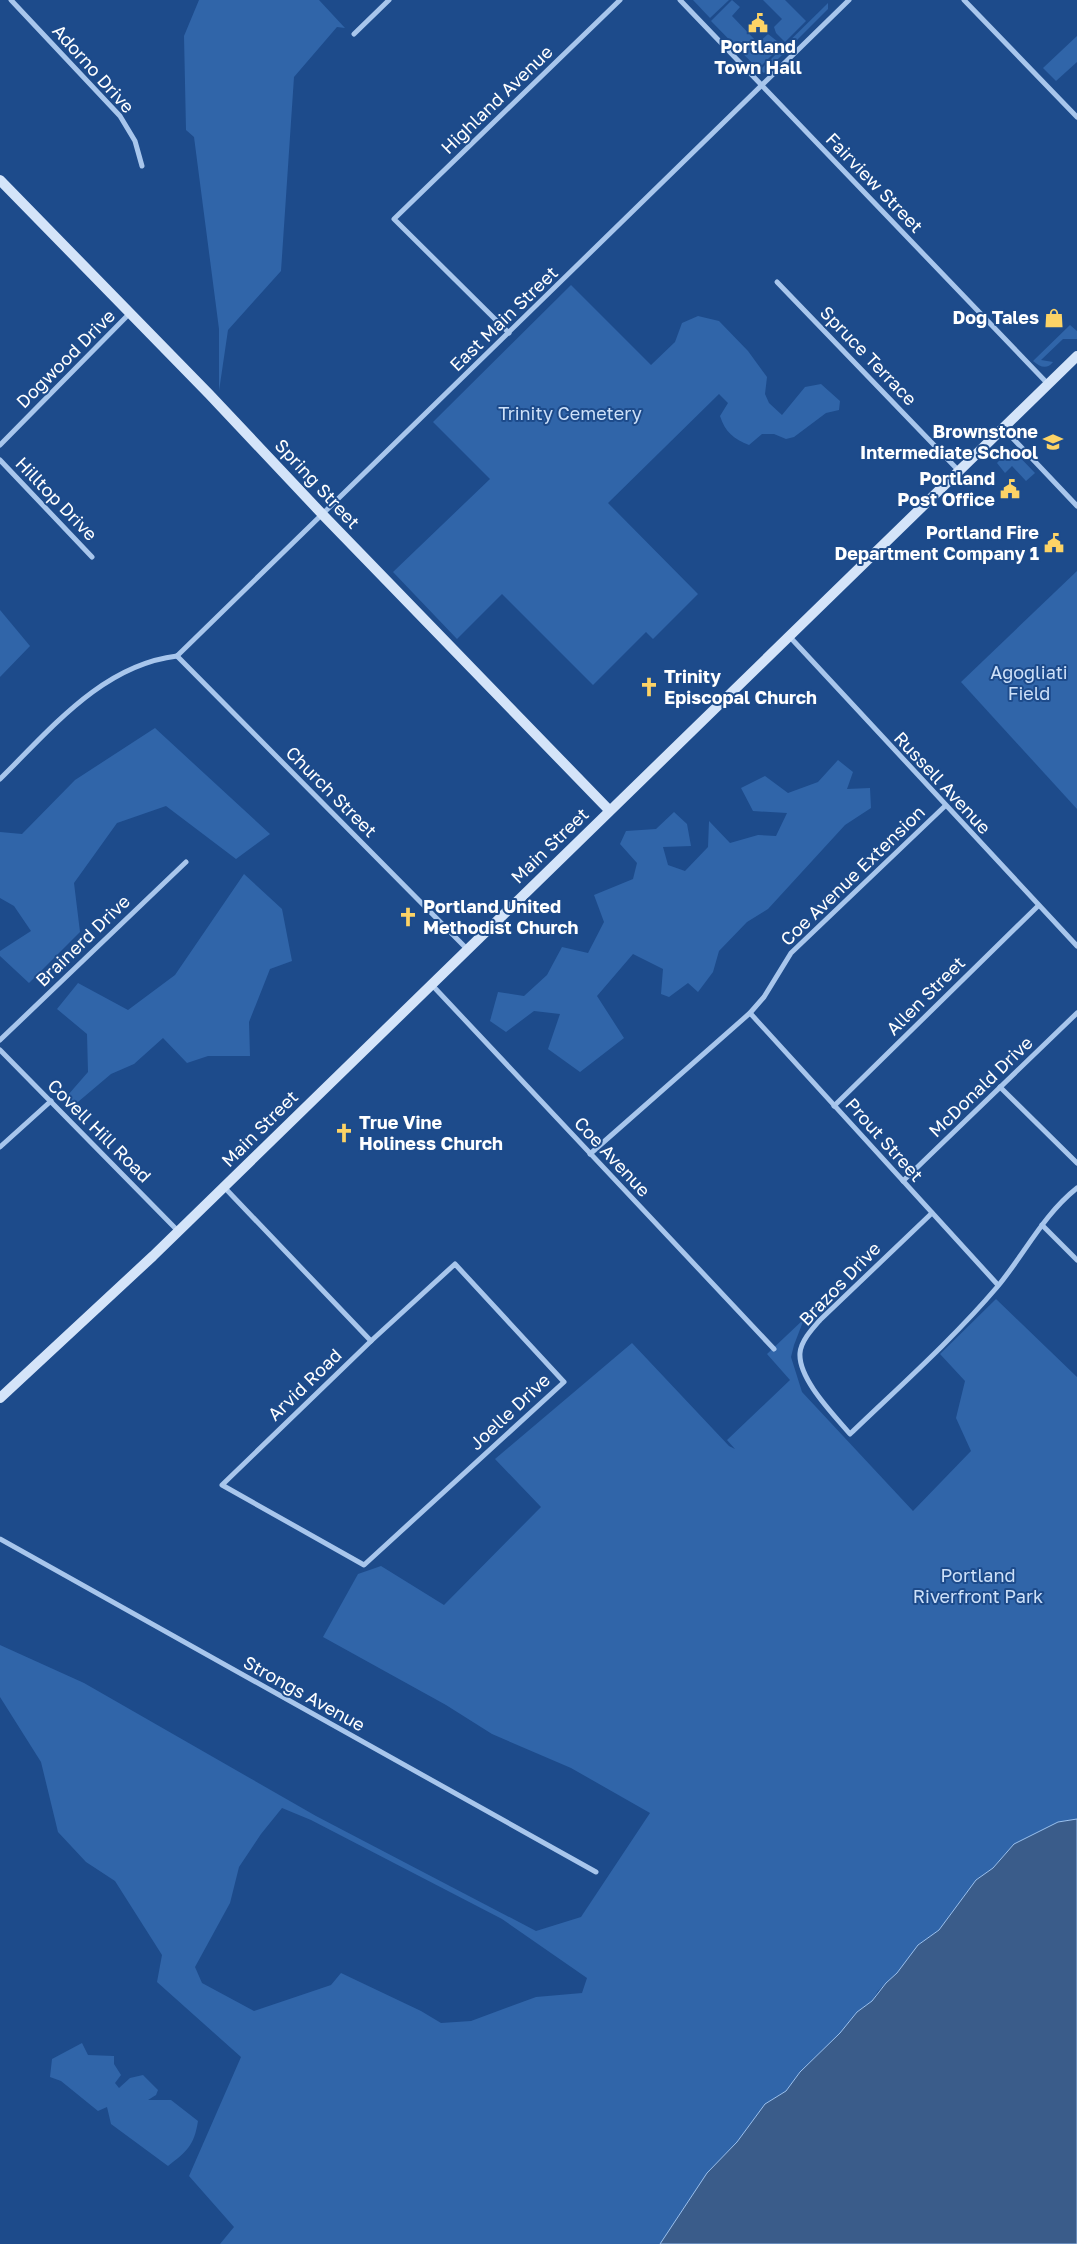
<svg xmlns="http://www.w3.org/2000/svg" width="1077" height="2244" viewBox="0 0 1077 2244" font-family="'Golos Text',sans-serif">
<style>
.green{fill:#3065a9;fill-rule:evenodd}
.water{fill:#3a5c8a;stroke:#9bc1ee}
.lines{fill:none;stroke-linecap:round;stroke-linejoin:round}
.street{stroke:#a8c6ec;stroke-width:5}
.secondary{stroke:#d4e4f9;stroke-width:10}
.labels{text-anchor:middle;stroke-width:4;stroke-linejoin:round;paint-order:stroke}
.poi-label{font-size:18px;font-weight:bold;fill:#fff;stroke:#1d4b8b;text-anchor:end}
.street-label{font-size:18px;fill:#fff;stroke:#1d4b8b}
.park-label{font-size:18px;fill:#cee1f9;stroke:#1d4b8b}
</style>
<rect width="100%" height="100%" fill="#1d4b8b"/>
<g class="green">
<path d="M 199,0 L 319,0 L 345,28 L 337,27 L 294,77 L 281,271 L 228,330 L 219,391 L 219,329 L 194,137 L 186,130 L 184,36 Z"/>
<path d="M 693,0 L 729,0 L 710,18 Z"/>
<path d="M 732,0 L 740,7 L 732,16 L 758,43 L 768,34 L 782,45 L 758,69 L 711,21 Z"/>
<path d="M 763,0 L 785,0 L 806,21 L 785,42 L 776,33 L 774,27 L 782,19 Z"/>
<path d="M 828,3 L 828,9 L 764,73 L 760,70 Z"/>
<path d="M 1077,36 L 1077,62 L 1056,81 L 1043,68 Z"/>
<path d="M 571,285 L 651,365 L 675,342 L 682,323 L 698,316 L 719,321 L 748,351 L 767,377 L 765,394 L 769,403 L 782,415 L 805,387 L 821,384 L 840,401 L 839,410 L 826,413 L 794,437 L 786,439 L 774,434 L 762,434 L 749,445 C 734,439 725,432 720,416 L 728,403 L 719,394 L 608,503 L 698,594 L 653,639 L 646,632 L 593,685 L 502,594 L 457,639 L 393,572 L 490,479 L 433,422 Z"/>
<path d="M 1070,325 L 1077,331 L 1077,339 L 1063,339 L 1041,360 L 1053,362 C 1047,370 1040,367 1033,361 Z"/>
<path d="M 1011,448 L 1035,473 L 1026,481 L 1012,466 L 1005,473 L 997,463 Z"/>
<path d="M 1077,571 L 1077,809 L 961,682 Z"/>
<path d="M 0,610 L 30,646 L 0,677 Z"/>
<path d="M 155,728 L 270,834 L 236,859 L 166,806 L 117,823 L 74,883 L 80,932 L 29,983 L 0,956 L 0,951 L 31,931 L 14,906 L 0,898 L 0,832 L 22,834 L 75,780 Z"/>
<path d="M 838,760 L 853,772 L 847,789 L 870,788 L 871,808 L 845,825 L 768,909 L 747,922 L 719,951 L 713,972 L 698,992 L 688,983 L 669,997 L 661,994 L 663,969 L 633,954 L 597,996 L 624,1038 L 580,1072 L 548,1049 L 560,1014 L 534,1011 L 506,1032 L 490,1021 L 498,992 L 524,996 L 547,975 L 562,947 L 588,953 L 604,922 L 594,895 L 633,879 L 637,863 L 620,844 L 626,831 L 656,829 L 674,812 L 687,824 L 691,846 L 663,847 L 668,865 L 685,871 L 708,847 L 709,821 L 730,843 L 758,835 L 776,836 L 787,813 L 753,811 L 741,788 L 765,776 L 788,793 L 818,782 Z"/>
<path d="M 244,874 L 282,909 L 292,961 L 270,969 L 249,1022 L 250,1056 L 208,1056 L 187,1063 L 163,1038 L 134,1064 L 111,1074 L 72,1107 L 68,1095 L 88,1072 L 87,1034 L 57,1009 L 78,983 L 128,1010 L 175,975 Z"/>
<path d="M 996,1299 L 1077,1377 L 1077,1819 L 1058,1822 L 1014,1844 L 993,1868 L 976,1880 L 939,1930 L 918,1945 L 897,1973 L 878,1991 L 872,2001 L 857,2012 L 840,2033 L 800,2072 L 786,2091 L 765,2104 L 737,2142 L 707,2173 L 660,2244 L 220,2244 L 234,2227 L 189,2176 L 241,2057 L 157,1982 L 162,1955 L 115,1881 L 86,1862 L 58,1832 L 41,1762 L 0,1697 L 0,1645 L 84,1683 L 316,1816 L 536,1931 L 581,1917 L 650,1813 L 571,1768 L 492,1734 L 446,1705 L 323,1637 L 358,1574 L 381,1566 L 444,1605 L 541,1507 L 495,1459 L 632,1343 L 729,1446 L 735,1449 L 727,1440 L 790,1380 L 767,1354 L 804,1319 L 794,1345 L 791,1357 L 802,1392 L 913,1511 L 971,1451 L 956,1418 L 965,1381 L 940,1354 ZM 282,1808 L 311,1820 L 502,1919 L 587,1978 L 582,1993 L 536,1997 L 471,2021 L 441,2023 L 421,2011 L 341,1973 L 331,1985 L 254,2011 L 202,1983 L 195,1967 L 230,1903 L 239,1867 L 261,1834 Z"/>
<path d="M 82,2043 L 88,2055 L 114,2056 L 114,2064 L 121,2075 L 115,2083 L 119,2088 L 130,2078 L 143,2075 L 158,2090 L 156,2095 L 148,2100 L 171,2100 L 198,2121 C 194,2146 187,2151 168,2166 L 111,2124 L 107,2107 L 98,2111 L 61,2081 L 50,2077 L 52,2059 Z"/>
</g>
<path class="water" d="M 1077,1819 L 1077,2244 L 660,2244 L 707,2173 L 737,2142 L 765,2104 L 786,2091 L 800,2072 L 840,2033 L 857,2012 L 872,2001 L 886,1983 L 897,1973 L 918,1945 L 939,1930 L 976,1880 L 993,1868 L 1014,1844 L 1058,1822 Z"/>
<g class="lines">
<g class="street">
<path d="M 11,0 L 120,116 L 135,141 L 142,166"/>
<path d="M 680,0 L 1048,384"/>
<path d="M 964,0 L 1077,117"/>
<path d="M 354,34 L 389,0"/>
<path d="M 777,282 L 959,471"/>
<path d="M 509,333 L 394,219 L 620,0"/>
<path d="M 1003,428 L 1077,506"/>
<path d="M 0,445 L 130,313"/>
<path d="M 0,460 L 92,557"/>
<path d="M 789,636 L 1077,946"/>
<path d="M 177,656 L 849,0"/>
<path d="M 177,656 L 467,949"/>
<path d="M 0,779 C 51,729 102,665 177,656"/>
<path d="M 432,985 L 774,1349"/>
<path d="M 750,1013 L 998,1285"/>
<path d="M 0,1040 L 186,862"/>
<path d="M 0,1050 L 178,1231"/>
<path d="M 1000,1087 L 1077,1163"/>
<path d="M 834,1106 L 1038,906"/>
<path d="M 0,1147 L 51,1101"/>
<path d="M 590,1154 L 750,1013 L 764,997 L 791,953 L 945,806"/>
<path d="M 903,1181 L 1077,1013"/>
<path d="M 224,1187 L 371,1341"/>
<path d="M 932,1213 L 820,1320 C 812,1329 801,1341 800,1353 C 798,1379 834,1415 850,1434 C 900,1386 953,1339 998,1286 C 1025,1253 1044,1214 1077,1188"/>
<path d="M 1042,1225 L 1077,1260"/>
<path d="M 455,1264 L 564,1382 L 364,1565 L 222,1485 L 371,1341 Z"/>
<path d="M 0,1539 L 596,1872"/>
</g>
<g class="secondary">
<path d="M 0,180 L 209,394 L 323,515 L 609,810"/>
<path d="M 0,1398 L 153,1256 L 1077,356"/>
</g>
</g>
<defs>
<symbol id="civic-bare" viewBox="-9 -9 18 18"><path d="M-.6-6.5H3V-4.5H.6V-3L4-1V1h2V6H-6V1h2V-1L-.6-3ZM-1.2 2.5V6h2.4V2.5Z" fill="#fcd366" stroke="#1d4b8b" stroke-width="2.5" paint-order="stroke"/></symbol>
<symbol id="shop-bare" viewBox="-9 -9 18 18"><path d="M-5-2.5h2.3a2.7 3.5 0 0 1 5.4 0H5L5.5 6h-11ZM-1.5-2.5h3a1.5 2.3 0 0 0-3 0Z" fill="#fcd366" stroke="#1d4b8b" stroke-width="2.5" paint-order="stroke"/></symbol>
<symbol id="school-bare" viewBox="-9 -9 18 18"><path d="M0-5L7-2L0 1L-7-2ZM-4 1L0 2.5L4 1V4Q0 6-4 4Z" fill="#fcd366" stroke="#1d4b8b" stroke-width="2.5" paint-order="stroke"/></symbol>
<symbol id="church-bare" viewBox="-9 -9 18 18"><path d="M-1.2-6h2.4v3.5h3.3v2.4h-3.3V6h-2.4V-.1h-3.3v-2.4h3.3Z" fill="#fcd366" stroke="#1d4b8b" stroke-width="2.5" paint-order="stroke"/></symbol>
</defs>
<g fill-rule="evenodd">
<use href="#civic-bare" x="744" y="9" width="28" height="28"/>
<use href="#shop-bare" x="1040" y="304" width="28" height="28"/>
<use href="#school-bare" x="1039" y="428" width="28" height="28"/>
<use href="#civic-bare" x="996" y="475" width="28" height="28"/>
<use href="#civic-bare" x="1040" y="529" width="28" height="28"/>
<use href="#church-bare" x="635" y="673" width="28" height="28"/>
<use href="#church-bare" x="394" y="903" width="28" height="28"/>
<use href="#church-bare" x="330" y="1119" width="28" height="28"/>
</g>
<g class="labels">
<g class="poi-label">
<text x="758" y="53" text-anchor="middle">Portland<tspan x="758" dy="21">Town Hall</tspan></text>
<text x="1039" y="324">Dog Tales</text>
<text x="1038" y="438">Brownstone<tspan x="1038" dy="21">Intermediate School</tspan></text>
<text x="995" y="485">Portland<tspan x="995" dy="21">Post Office</tspan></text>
<text x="1039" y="539">Portland Fire<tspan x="1039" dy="21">Department Company 1</tspan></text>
<text x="664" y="683" text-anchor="start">Trinity<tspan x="664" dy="21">Episcopal Church</tspan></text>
<text x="423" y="913" text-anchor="start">Portland United<tspan x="423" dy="21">Methodist Church</tspan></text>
<text x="359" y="1129" text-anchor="start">True Vine<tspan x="359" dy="21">Holiness Church</tspan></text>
</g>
<g class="street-label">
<text transform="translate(93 69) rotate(48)" y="6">Adorno Drive</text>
<text transform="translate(497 100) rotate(-44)" y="6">Highland Avenue</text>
<text transform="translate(874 183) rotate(46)" y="6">Fairview Street</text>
<text transform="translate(504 319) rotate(-44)" y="6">East Main Street</text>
<text transform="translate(868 356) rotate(46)" y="6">Spruce Terrace</text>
<text transform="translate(66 359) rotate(-45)" y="6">Dogwood Drive</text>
<text transform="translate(317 484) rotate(47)" y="6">Spring Street</text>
<text transform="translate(56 499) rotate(46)" y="6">Hilltop Drive</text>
<text transform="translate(942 783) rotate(47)" y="6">Russell Avenue</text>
<text transform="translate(331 792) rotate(45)" y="6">Church Street</text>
<text transform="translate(550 846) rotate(-44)" y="6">Main Street</text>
<text transform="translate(853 876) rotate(-44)" y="6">Coe Avenue Extension</text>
<text transform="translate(83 941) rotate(-44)" y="6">Brainerd Drive</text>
<text transform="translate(926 996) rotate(-45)" y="6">Allen Street</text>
<text transform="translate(981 1087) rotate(-44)" y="6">McDonald Drive</text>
<text transform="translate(260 1129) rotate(-45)" y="6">Main Street</text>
<text transform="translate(99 1131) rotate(45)" y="6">Covell Hill Road</text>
<text transform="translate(884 1140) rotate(48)" y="6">Prout Street</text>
<text transform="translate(612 1157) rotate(47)" y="6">Coe Avenue</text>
<text transform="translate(840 1284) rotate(-46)" y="6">Brazos Drive</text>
<text transform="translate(305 1385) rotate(-44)" y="6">Arvid Road</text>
<text transform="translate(510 1412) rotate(-43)" y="6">Joelle Drive</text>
<text transform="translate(304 1694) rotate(29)" y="6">Strongs Avenue</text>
</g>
<g class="park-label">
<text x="570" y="420">Trinity Cemetery</text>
<text x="1029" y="679">Agogliati<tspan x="1029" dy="21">Field</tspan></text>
<text x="978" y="1582">Portland<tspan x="978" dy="21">Riverfront Park</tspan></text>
</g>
</g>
</svg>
